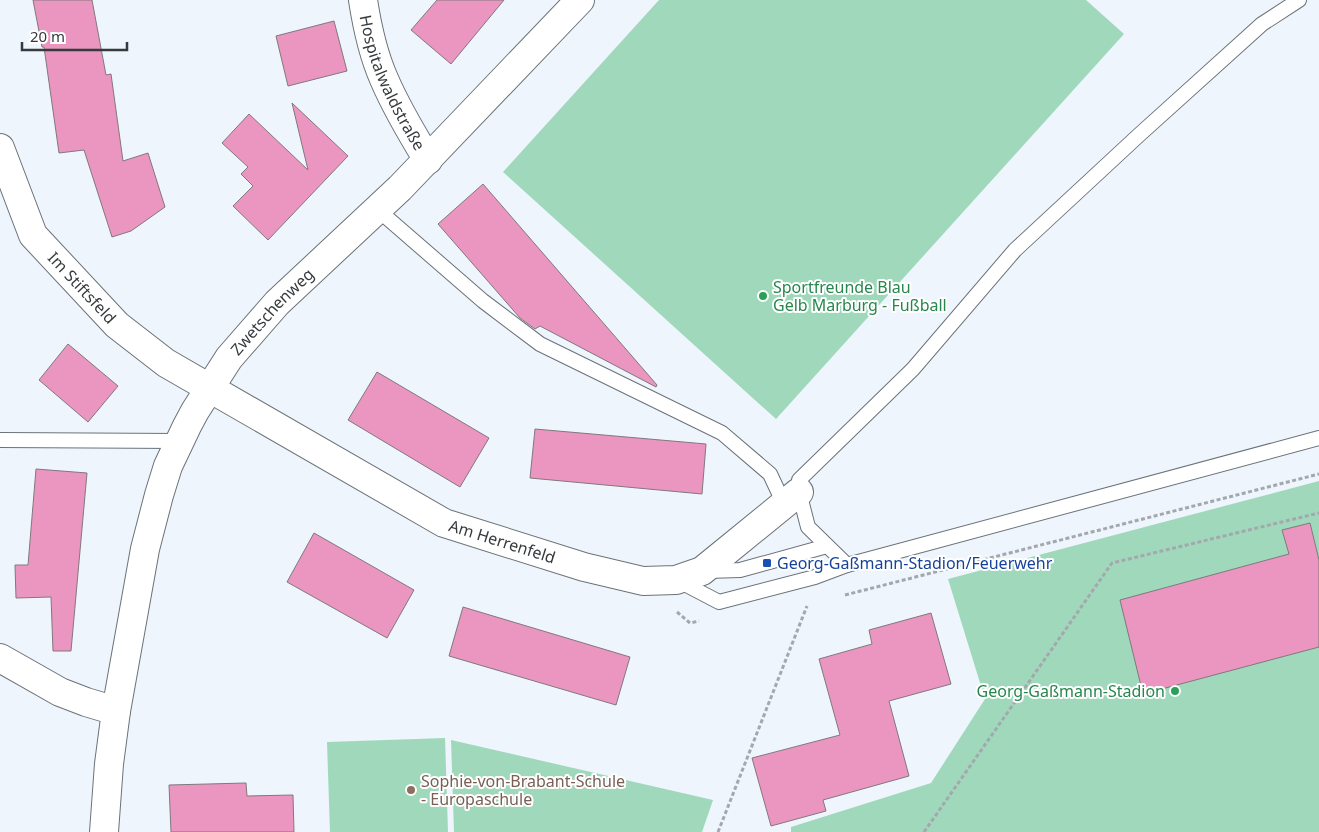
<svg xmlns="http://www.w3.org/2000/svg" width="1319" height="832" viewBox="0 0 1319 832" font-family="'Noto Sans',sans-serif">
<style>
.green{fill:#a0d8bc}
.building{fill:#ea96c0;stroke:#81787c}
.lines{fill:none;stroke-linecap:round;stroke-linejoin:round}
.service-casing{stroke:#6c7278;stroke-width:16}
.minor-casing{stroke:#6c7278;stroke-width:30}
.path{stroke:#a3a8ad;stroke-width:3;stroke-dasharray:4 2.5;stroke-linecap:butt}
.service{stroke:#fff;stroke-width:14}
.minor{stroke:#fff;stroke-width:28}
.leisure-dot{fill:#2e9e5b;stroke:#fff;stroke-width:2}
.transit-dot{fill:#1a4fb4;stroke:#fff;stroke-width:2}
.education-dot{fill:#8d6e63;stroke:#fff;stroke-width:2}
.labels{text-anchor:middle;stroke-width:4;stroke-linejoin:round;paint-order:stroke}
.street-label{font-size:16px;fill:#373a3c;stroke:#fff}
.leisure-label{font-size:16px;fill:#27864d;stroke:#fff;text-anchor:start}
.transit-label{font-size:16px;fill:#164399;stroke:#fff;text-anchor:start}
.education-label{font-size:16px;fill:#785e54;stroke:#fff;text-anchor:start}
</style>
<rect width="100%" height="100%" fill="#eef5fc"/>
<g class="green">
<path d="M 659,0 L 1086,0 L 1124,34 L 776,419 L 503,172 Z"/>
<path d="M 1319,481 L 1319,832 L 791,832 L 791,827 L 931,783 L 985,699 L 948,579 Z"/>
<path d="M 445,738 L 448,832 L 330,832 L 327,742 Z"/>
<path d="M 451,740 L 713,800 L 702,832 L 454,832 Z"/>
</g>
<g class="building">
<path d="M 33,0 L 92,0 L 106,75 L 111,74 L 123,161 L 148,153 L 165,207 L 131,231 L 112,237 L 84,150 L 59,153 L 44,47 L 42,47 Z"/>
<path d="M 437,0 L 504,0 L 451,64 L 411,30 Z"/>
<path d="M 334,21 L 347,71 L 288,86 L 276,36 Z"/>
<path d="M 292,103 L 348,156 L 268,240 L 233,206 L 253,186 L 241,174 L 248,167 L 222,143 L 249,114 L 308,170 Z"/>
<path d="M 483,184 L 657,385 L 656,387 L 540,326 L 535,329 L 520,318 L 438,224 Z"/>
<path d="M 68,344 L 118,386 L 88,422 L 39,380 Z"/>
<path d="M 377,372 L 489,438 L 460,487 L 348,420 Z"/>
<path d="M 535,429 L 706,444 L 702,494 L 530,478 Z"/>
<path d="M 36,469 L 87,473 L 71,651 L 53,651 L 51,597 L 16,598 L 15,565 L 28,565 Z"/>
<path d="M 1310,523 L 1319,560 L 1319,647 L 1143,694 L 1120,600 L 1289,554 L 1282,530 Z"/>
<path d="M 314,533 L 414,590 L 387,638 L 287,582 Z"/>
<path d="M 463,607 L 630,657 L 616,705 L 449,656 Z"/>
<path d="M 931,613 L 951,684 L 889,701 L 909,776 L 823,800 L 826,811 L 771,826 L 752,758 L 840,735 L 819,659 L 872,644 L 869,630 Z"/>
<path d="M 246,783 L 247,796 L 293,795 L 294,832 L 171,832 L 169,785 Z"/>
</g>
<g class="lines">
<defs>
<g id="service">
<path d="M 377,209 L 483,301 L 540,344 L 722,433 L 770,474 L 784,504"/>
<path d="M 0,440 L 179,441"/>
<path d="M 847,565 L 808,527 L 799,492 L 799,480 L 913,369 L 1015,250 L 1139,135 L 1262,24 L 1299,0"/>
<path d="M 706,571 L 740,570 L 827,546"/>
<path d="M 677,580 L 719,602 L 815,577 L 847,565 L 1319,438"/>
</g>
<g id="minor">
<path id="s1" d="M 363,0 C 367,26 373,54 384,79 C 396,107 412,134 428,160"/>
<path id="s2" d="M 0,148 L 33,235 L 117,325 L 166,363 L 444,523 L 584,567 L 643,581 L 676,580 L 702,571 L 799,492"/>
<path d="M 0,658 L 60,692 L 86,702 L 116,711"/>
<path id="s3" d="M 104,832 L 109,764 L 116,711 L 145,549 L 159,495 L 168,466 L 187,426 L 195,411 L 229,358 L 277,303 L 400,188 L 580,0"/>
</g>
</defs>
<use href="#service" class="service-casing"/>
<use href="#minor" class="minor-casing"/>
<g class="path">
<path d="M 845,595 L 1319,474"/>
<path d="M 677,612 L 690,623 L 699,621"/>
<path d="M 718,832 L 807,606"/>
<path d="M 924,832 L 1112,563 L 1319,513"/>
</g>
<use href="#service" class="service"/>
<use href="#minor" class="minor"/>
</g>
<g class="leisure-dot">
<circle cx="763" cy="296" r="5"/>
<circle cx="1175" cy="691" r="5"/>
</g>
<rect class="transit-dot" x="762" y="558" width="10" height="10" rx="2.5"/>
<circle class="education-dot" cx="411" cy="790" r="5"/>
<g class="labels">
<g class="street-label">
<text dy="6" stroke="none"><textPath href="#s1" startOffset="88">Hospitalwaldstraße</textPath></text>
<text dy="6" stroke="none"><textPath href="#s2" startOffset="165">Im Stiftsfeld</textPath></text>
<text dy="6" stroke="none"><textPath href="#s3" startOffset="560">Zwetschenweg</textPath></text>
<text dy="6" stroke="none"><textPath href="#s2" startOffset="660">Am Herrenfeld</textPath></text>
</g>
<g class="leisure-label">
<text x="773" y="293">Sportfreunde Blau<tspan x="773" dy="18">Gelb Marburg - Fußball</tspan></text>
<text x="1165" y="697" text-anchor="end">Georg-Gaßmann-Stadion</text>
</g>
<g class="transit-label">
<text x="777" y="569">Georg-Gaßmann-Stadion/Feuerwehr</text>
</g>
<g class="education-label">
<text x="421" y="787">Sophie-von-Brabant-Schule<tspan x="421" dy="18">- Europaschule</tspan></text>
</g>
</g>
<path d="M22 42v8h105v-8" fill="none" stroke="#373a3c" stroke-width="2.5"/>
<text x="30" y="42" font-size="15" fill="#373a3c" stroke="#ffffff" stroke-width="4" paint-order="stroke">20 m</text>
</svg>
